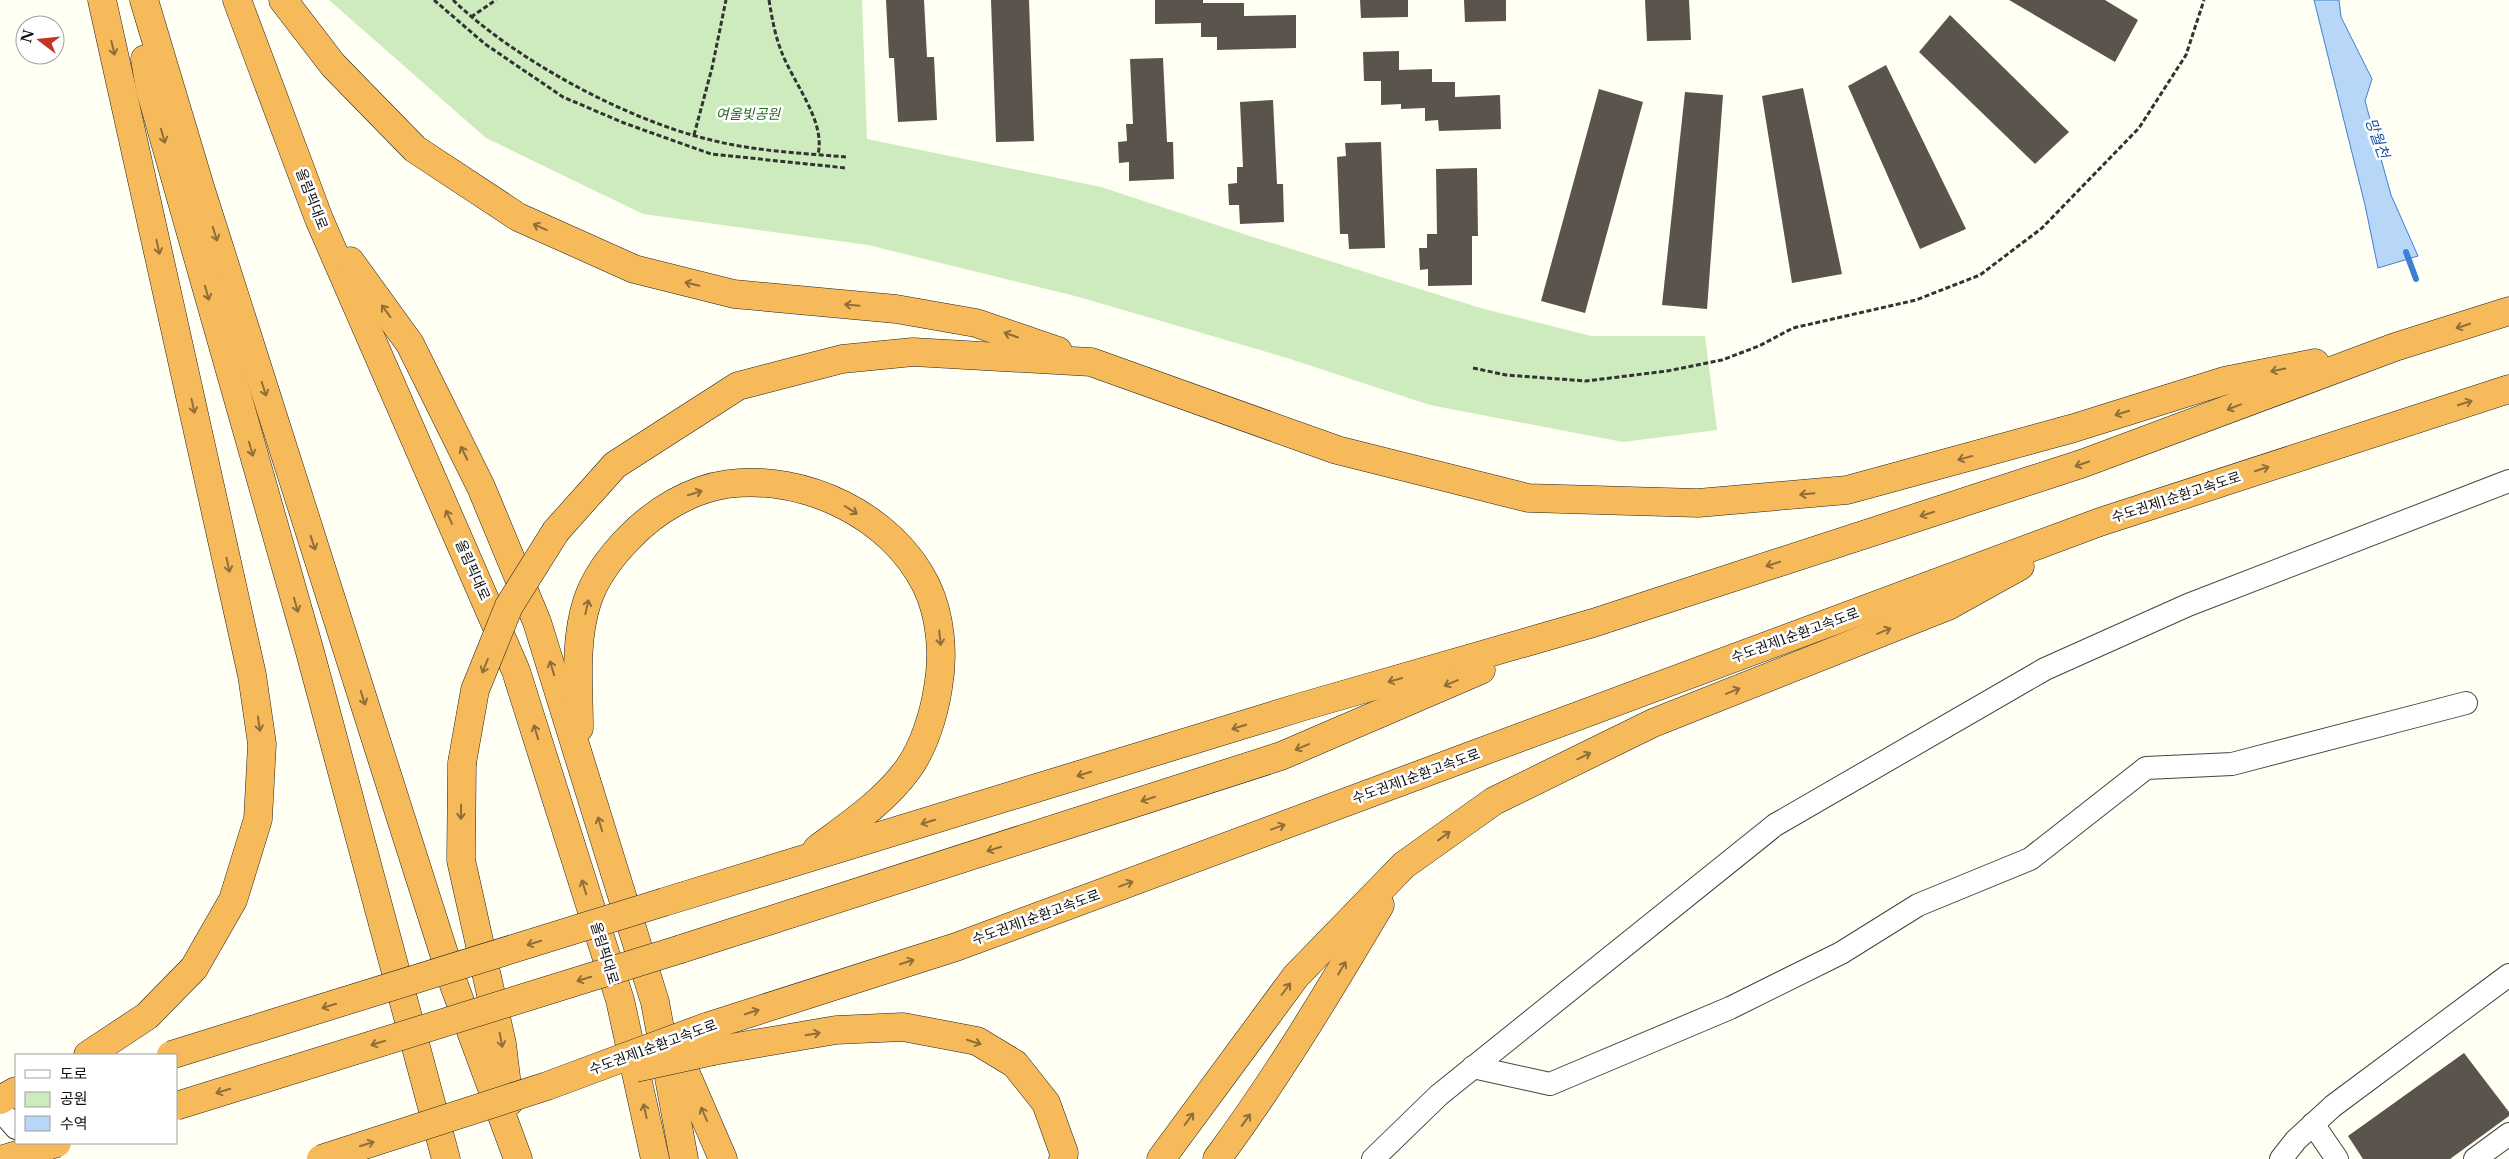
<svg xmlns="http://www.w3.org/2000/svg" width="2509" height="1159" viewBox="0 0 2509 1159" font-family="'Libre Baskerville','Noto Sans KR',serif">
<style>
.green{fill:#cdebbc}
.water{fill:#b8d6f8;stroke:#3d7fd1}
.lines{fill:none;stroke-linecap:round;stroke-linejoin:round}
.stream{stroke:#3d7fd1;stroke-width:6}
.building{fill:#5a544d}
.minor-casing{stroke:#444;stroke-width:24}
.highway-casing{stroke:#222;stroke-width:29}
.path{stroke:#333;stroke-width:3;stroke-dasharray:5 2.5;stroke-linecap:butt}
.minor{stroke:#fff;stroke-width:22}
.highway{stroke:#f7ba5b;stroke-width:28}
.highway-bridge-casing{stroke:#222;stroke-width:29;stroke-linecap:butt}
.highway-bridge{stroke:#f7ba5b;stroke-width:28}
.oneway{stroke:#906e3a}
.labels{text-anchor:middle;stroke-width:5;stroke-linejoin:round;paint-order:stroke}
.park-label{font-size:14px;font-style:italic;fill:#226b1e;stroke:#fff}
.street-label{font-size:14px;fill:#111;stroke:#fff}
.water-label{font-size:15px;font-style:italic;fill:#1551a7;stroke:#fff}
</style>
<rect width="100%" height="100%" fill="#fffff4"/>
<path class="green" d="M 329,0 L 862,0 L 867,139 L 1101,187 L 1256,238 L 1484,309 L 1591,336 L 1705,336 L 1717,430 L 1623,442 L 1430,405 L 1287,358 L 1079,297 L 868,245 L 643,214 L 486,138 Z"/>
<path class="water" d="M 2314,0 L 2339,0 L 2341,17 L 2372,79 L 2365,101 L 2391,195 L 2418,256 L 2378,268 L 2365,205 Z"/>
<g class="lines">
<path class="stream" d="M 2406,252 L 2416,279"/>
</g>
<g class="building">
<path d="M 886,0 L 924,0 L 927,57 L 934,57 L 937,120 L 898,122 L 894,58 L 889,58 Z"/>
<path d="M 991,0 L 1029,0 L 1034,141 L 996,142 Z"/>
<path d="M 1155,0 L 1203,0 L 1203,3 L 1244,3 L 1244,16 L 1296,15 L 1296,48 L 1217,50 L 1217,37 L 1201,37 L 1201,23 L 1155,24 Z"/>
<path d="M 1360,0 L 1408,0 L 1408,17 L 1361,18 Z"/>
<path d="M 1464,0 L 1506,0 L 1506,21 L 1465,22 Z"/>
<path d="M 1645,0 L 1689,0 L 1691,40 L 1647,41 Z"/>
<path d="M 2009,0 L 2105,0 L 2138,20 L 2115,62 Z"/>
<path d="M 1950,15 L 2069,132 L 2035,164 L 1919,52 Z"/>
<path d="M 1399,51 L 1399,70 L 1432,69 L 1432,82 L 1455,82 L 1455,97 L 1500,95 L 1501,129 L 1439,131 L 1438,120 L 1425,121 L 1425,108 L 1401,109 L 1401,104 L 1381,105 L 1381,81 L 1364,81 L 1363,52 Z"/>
<path d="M 1163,58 L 1167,142 L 1173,142 L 1174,179 L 1129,181 L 1129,162 L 1119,163 L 1118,142 L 1127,141 L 1126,124 L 1133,124 L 1130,59 Z"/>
<path d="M 1886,65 L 1966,229 L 1920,249 L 1848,86 Z"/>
<path d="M 1803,88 L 1842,274 L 1792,283 L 1762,96 Z"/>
<path d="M 1599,89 L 1643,102 L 1585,313 L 1541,301 Z"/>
<path d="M 1685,92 L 1723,95 L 1707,309 L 1662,305 Z"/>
<path d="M 1273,100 L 1277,184 L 1283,184 L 1284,222 L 1240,224 L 1239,205 L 1229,205 L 1228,184 L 1237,183 L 1237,167 L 1243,167 L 1240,102 Z"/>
<path d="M 1381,142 L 1385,248 L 1349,249 L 1348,234 L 1340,234 L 1337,157 L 1346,156 L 1345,143 Z"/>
<path d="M 1477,168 L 1478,236 L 1472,236 L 1472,285 L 1428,286 L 1428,269 L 1420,270 L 1419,248 L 1427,248 L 1427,234 L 1437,234 L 1436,169 Z"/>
<path d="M 2464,1053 L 2509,1112 L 2509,1116 L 2450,1159 L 2363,1159 L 2348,1136 Z"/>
</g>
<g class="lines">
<defs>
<g id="minor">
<path d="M 1473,1067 L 1550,1084 L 1730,1008 L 1841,953 L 1918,905 L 2030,859 L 2146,768 L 2232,764 L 2466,703"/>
<path d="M 0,1110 L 16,1128"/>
<path d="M 2313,1124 L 2337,1159"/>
<path d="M 1373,1159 L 1439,1095 L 1775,825 L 2045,669 L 2188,605 L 2509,481"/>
<path d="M 2281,1159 L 2296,1140 L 2333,1106 L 2509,975"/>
<path d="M 2475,1159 L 2509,1134"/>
</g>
<g id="highway">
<path d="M 144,0 L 200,187 L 454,985 L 518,1159"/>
<path d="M 237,0 L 319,219 L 516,671 L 620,1000 L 655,1159"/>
<path d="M 283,0 L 333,65 L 415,149 L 518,217 L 634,269 L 734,294 L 896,309 L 976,323 L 1058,351"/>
<path d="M 145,59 L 150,89 L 310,652 L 446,1159"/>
<path d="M 350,261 L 410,344 L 481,487 L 537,622 L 655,1002 L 684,1159"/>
<path d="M 556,531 L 615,465 L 738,386 L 842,359 L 913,352 L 1091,362 L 1337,450 L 1528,498 L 1698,503 L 1847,490 L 2074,428 L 2224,381 L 2315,363"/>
<path d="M 579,728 C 579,687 574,642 587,602 C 595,577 612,555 630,537 C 655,511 691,489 728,484 C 804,474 891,515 926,585 C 941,616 944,655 938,688 C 934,714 924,747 908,769 C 884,802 849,825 817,849"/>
<path d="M 462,763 L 461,860 L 502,1044 L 509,1102"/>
<path d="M 664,902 L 1301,707 L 1593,623 L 2084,463 L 2395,347 L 2509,311"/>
<path d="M 681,949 L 1281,756 L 1481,670"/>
<path d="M 706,1027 L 956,947 L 2100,522 L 2509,389"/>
<path d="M 674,1046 L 723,1159"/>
<path d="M 713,1051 L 836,1030 L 903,1027 L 977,1041 L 1015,1064 L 1046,1103 L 1064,1153 L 1063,1159"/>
<path d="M 88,1055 L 147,1016 L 194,968 L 233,900 L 258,819 L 262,744 L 252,675 L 102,0"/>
<path d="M 0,1100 L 16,1091"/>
<path d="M 1161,1159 L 1296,976 L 1404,865 L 1494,801 L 1653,723 L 1948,606 L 2020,566"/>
<path d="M 1217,1159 C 1277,1078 1329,991 1380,905"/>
</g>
</defs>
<use href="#minor" class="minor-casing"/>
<use href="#highway" class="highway-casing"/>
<g class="path">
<path d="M 434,0 L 485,44 L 563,97 L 624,123 L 711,154 L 846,168"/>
<path d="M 453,0 C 514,59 625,119 707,139 C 752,151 800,153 846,157"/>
<path d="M 769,0 C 772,18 775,36 782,53 C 793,82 826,122 818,154"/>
<path d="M 471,17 L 496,0"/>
<path d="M 694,135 L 712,68 L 726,0"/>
<path d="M 1473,368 L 1506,375 L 1586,381 L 1667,371 L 1722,360 L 1759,346 L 1793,328 L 1916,300 L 1980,275 L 2042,228 L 2139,128 L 2186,55 L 2204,0"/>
</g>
<use href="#minor" class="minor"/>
<use href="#highway" class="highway"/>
<defs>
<g id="highway-bridge">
<path d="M 462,763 L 475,690 L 509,606 L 556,531"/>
<path d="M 171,1055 L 664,902"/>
<path d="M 635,1068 L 713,1051"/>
<path d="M 176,1106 L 681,949"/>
<path d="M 4,1159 L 57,1143"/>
<path d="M 321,1159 L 547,1086 L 706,1027"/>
</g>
</defs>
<use href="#highway-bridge" class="highway-bridge-casing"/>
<use href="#highway-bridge" class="highway-bridge"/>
</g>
<defs><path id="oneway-shaft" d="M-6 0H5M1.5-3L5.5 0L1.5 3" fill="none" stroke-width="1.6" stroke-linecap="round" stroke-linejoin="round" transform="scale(1.25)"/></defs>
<g class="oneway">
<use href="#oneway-shaft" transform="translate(113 48) rotate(77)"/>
<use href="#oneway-shaft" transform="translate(163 136) rotate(74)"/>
<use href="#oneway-shaft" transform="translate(540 227) rotate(-156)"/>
<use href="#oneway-shaft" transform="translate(215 234) rotate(72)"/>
<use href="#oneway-shaft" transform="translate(158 247) rotate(78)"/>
<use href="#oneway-shaft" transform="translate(692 284) rotate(-166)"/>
<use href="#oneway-shaft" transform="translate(207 293) rotate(74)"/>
<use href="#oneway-shaft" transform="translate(852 305) rotate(-175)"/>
<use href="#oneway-shaft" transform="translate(386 311) rotate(-126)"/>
<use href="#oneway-shaft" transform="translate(2463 326) rotate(162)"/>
<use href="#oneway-shaft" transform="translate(1011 335) rotate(-161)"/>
<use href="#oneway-shaft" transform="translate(2278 370) rotate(169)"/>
<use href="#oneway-shaft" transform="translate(264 389) rotate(72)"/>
<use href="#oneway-shaft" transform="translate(2465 403) rotate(-18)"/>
<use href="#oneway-shaft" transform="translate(193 406) rotate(78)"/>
<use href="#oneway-shaft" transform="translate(2234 407) rotate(159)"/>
<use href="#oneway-shaft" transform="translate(2122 413) rotate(163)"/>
<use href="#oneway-shaft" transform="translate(251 449) rotate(74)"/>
<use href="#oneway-shaft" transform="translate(464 453) rotate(-116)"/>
<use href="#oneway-shaft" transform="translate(1965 458) rotate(165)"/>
<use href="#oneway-shaft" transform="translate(2082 464) rotate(161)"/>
<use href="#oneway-shaft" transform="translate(2262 469) rotate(-18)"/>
<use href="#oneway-shaft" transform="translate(695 493) rotate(-17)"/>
<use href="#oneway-shaft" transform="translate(1807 494) rotate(175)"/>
<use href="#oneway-shaft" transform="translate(851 510) rotate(32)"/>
<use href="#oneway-shaft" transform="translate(1927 514) rotate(162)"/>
<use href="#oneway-shaft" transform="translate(449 517) rotate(-114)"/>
<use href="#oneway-shaft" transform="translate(313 543) rotate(72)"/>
<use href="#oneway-shaft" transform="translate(1773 564) rotate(162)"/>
<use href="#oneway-shaft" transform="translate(228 565) rotate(78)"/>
<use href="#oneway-shaft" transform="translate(296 605) rotate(74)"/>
<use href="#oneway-shaft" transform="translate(587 607) rotate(-77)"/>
<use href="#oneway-shaft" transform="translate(1884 631) rotate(-22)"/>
<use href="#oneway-shaft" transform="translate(940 638) rotate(84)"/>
<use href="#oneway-shaft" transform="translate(485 666) rotate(112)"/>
<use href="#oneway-shaft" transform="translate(552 668) rotate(-107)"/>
<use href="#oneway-shaft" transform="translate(1395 680) rotate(164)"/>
<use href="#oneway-shaft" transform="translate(1451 683) rotate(157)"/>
<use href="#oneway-shaft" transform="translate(1733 691) rotate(-22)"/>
<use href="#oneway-shaft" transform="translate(363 698) rotate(72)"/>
<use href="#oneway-shaft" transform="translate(259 724) rotate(82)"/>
<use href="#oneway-shaft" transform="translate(1239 727) rotate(163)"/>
<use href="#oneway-shaft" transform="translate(536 732) rotate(-107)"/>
<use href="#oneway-shaft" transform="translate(1302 747) rotate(157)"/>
<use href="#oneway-shaft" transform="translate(1584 756) rotate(-26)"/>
<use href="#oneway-shaft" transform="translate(1084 774) rotate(163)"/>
<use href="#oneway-shaft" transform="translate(1148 799) rotate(162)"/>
<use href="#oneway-shaft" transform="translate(461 812) rotate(91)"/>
<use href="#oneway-shaft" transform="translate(928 822) rotate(163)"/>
<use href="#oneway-shaft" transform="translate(600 824) rotate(-107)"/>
<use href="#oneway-shaft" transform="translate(1278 827) rotate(-20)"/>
<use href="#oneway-shaft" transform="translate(1444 836) rotate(-36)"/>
<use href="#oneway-shaft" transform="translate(994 849) rotate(162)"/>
<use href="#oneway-shaft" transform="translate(1126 884) rotate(-20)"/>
<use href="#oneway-shaft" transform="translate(584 887) rotate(-107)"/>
<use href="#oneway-shaft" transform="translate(534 943) rotate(163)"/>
<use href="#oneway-shaft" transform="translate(907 962) rotate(-18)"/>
<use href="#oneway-shaft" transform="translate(1342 968) rotate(-59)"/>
<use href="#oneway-shaft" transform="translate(584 979) rotate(163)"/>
<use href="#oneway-shaft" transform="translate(1286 989) rotate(-53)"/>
<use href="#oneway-shaft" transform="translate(329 1006) rotate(163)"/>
<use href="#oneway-shaft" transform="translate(752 1012) rotate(-18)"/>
<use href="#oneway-shaft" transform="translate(813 1034) rotate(-10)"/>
<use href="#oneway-shaft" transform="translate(501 1040) rotate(79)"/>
<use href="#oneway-shaft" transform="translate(974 1042) rotate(18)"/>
<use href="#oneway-shaft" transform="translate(378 1043) rotate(163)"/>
<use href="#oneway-shaft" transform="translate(223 1091) rotate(163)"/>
<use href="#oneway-shaft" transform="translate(645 1111) rotate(-103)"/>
<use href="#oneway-shaft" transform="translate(704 1114) rotate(-114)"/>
<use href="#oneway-shaft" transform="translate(1189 1119) rotate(-54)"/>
<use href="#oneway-shaft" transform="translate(1246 1120) rotate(-54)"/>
<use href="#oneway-shaft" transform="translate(367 1144) rotate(-18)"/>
</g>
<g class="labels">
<g class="park-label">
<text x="748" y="119">여울빛공원</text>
</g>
<g class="street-label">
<text transform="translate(312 199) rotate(69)" y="5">올림픽대로</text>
<text transform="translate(2176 497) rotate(-18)" y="5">수도권제1순환고속도로</text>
<text transform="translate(473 570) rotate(66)" y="5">올림픽대로</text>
<text transform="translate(1795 635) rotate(-20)" y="5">수도권제1순환고속도로</text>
<text transform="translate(1416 776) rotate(-20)" y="5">수도권제1순환고속도로</text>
<text transform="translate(1036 917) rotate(-20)" y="5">수도권제1순환고속도로</text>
<text transform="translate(605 953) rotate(73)" y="5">올림픽대로</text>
<text transform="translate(653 1047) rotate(-20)" y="5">수도권제1순환고속도로</text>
</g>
<g class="water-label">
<text transform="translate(2377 138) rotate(70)" y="5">망월천</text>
</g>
</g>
<rect x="15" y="1054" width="162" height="90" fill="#ffffff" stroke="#a0a0a0"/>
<rect x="25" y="1070" width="25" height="8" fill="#ffffff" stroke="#a0a0a0"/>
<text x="60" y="1079" font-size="15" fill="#111111">도로</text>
<rect x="25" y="1092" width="25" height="15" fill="#cdebbc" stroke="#a0a0a0"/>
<text x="60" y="1104" font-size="15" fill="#111111">공원</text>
<rect x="25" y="1116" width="25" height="15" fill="#b8d6f8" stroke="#a0a0a0"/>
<text x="60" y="1129" font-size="15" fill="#111111">수역</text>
<g transform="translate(40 40) rotate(286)"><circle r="24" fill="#ffffff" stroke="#a0a0a0"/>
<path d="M0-4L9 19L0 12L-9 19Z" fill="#c53524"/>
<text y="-8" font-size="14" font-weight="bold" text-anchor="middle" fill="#111111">N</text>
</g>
</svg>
